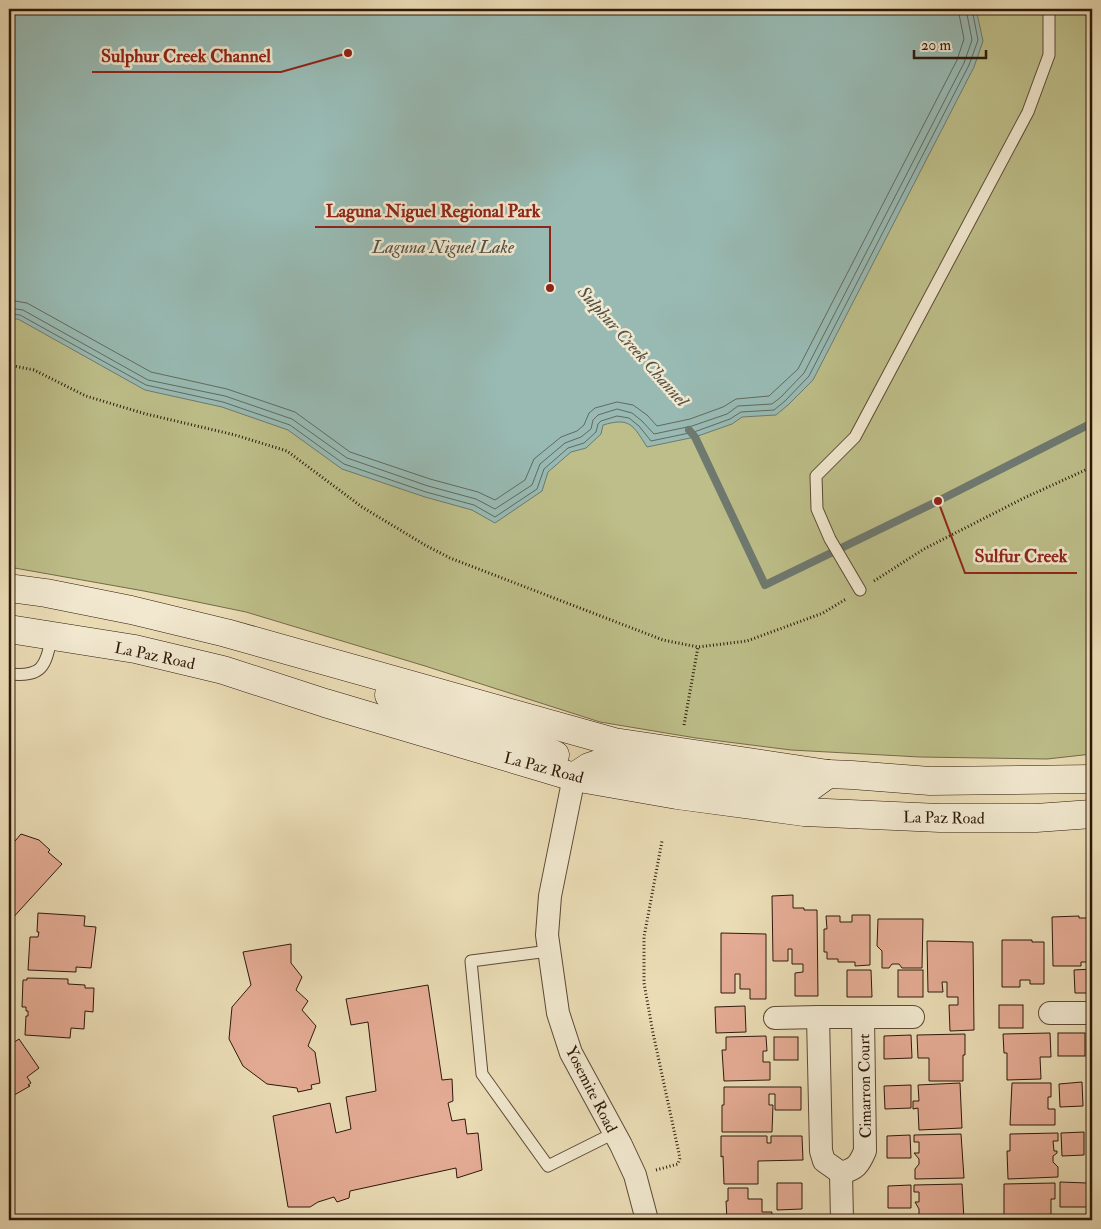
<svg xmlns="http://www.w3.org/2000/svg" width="1101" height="1229" viewBox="0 0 1101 1229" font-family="'IM FELL Double Pica',serif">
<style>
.green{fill:#bdbe89;stroke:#766b4a}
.water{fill:#98bab3;stroke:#6e7970}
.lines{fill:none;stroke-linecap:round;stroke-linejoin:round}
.shore{stroke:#63695f;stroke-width:1}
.stream{stroke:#6e7970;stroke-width:8}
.building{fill:#e5ac95;stroke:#2e180b}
.lane-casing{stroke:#5d4936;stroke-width:13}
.street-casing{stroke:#5d4936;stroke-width:24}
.secondary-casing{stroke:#2e180b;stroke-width:29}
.path{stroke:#2e180b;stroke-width:3;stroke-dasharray:1 2.5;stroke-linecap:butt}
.lane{stroke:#f1e8cf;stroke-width:11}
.street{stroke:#f1e8cf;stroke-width:22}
.secondary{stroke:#f1e8cf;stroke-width:28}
.labels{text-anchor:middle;stroke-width:5;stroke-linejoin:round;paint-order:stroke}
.street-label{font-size:16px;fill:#2e180b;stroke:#f1e8cf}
.water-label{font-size:18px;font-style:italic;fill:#535146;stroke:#f1e8cf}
.leader{fill:none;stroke:#8f2418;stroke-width:2}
.callout-dot{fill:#8f2418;stroke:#f1e8cf;stroke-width:2}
.callout-label{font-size:18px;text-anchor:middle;font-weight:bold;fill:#8f2418;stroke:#f1e8cf;stroke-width:5;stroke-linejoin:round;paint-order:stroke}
</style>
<rect width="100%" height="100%" fill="#eadcb5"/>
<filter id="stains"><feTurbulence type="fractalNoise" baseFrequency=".004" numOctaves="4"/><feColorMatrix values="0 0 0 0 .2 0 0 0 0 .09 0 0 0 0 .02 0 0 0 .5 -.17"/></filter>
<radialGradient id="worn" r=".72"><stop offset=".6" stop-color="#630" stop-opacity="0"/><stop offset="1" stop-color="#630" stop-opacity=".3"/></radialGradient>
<path class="green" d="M 9,9 L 1092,9 L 1092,754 L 1047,759 L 920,757 L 791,750 L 696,738 L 600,722 L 425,666 L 246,612 L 144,591 L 9,567 Z"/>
<path class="water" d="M 9,9 L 976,9 L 983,41 L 974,67 L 813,380 L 788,405 L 776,415 L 742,417 L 732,424 L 695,437 L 647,447 C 633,425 630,417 603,425 L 601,434 L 586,448 L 571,452 L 548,472 L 542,491 L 495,523 L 472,510 L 425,497 L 342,469 L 288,430 L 222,407 L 145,390 L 18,319 L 9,319 Z"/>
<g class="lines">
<g class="shore">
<path d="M 9,300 L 27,303 L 151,372 L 227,389 L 295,412 L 350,452 L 430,479 L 478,492 L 495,500 L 525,480 L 534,459 L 561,437 L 577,431 L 584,425 L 589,413 L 595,408 L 617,402 L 633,405 L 647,415 L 657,426 L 690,419 L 723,407 L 736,399 L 769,396 L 798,369 L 957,60 L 964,39 L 958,9"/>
<path d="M 9,308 L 23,310 L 148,380 L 225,396 L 292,419 L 347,458 L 428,486 L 476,499 L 495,509 L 532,485 L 540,464 L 565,443 L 581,437 L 591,429 L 593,420 L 598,415 L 617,409 L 632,413 L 642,421 L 654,434 L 692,426 L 727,414 L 738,406 L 772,404 L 781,397 L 804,373 L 964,63 L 972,40 L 966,9"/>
<path d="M 9,314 L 20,315 L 146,385 L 223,402 L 290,425 L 344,464 L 426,492 L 474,505 L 495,517 L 537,489 L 544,469 L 568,448 L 584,443 L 596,432 L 598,424 L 601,421 L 617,416 L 629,418 L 639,426 L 651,441 L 694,432 L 730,419 L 741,412 L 774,410 L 785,401 L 809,376 L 969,65 L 978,40 L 972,9"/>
</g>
<path class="stream" d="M 689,430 L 695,437 L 765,585 L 938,501 L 1092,423"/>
</g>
<g class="building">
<path d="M 21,834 L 39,840 L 50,850 L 48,852 L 62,864 L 9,922 L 9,848 Z"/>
<path d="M 793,895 L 793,908 L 804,908 L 804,910 L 817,910 L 818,996 L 795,996 L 795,973 L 803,972 L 803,964 L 792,964 L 792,949 L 788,949 L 788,961 L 773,961 L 772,896 Z"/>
<path d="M 38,913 L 85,916 L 84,926 L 96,927 L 91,968 L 76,967 L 76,972 L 28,970 L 30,937 L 38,937 L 39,932 L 37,932 Z"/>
<path d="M 852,915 L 870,915 L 870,965 L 855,966 L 855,962 L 838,962 L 838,959 L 827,959 L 827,952 L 824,952 L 824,929 L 827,929 L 826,916 L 840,916 L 840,922 L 852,922 Z"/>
<path d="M 1079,916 L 1079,918 L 1092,918 L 1092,962 L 1081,962 L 1081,966 L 1053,966 L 1052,917 Z"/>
<path d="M 878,919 L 923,919 L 922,968 L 902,968 L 899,964 L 892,964 L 889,968 L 882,968 L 882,951 L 877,946 Z"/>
<path d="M 721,933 L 766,934 L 766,999 L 750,999 L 750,989 L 740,989 L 740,974 L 735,974 L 735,993 L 721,993 Z"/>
<path d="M 1002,940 L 1032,940 L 1032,942 L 1044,942 L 1044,984 L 1030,984 L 1030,980 L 1020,980 L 1020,987 L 1002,987 Z"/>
<path d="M 927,941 L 973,942 L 974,1030 L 950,1031 L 949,1005 L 958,1005 L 958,997 L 947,997 L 947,982 L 942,982 L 943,992 L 928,992 Z"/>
<path d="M 291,944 L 291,963 L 302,977 L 296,990 L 308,1001 L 302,1010 L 316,1026 L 308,1046 L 315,1052 L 320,1083 L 311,1085 L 312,1089 L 298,1092 L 297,1088 L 267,1084 L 243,1066 L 229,1039 L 232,1007 L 251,985 L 243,952 Z"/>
<path d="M 1092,969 L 1092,993 L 1075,993 L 1074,970 Z"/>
<path d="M 847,970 L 871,970 L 872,997 L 847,997 Z"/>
<rect x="898" y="970" width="25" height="27"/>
<path d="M 27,978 L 68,979 L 68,984 L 85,985 L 85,988 L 94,988 L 93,1012 L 85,1011 L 84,1029 L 71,1028 L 70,1038 L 25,1035 L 26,1016 L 28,1016 L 28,1011 L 26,1011 L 26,1007 L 22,1007 L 23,980 L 27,980 Z"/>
<path d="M 428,985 L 442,1080 L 452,1079 L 453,1101 L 448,1103 L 452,1121 L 465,1119 L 467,1134 L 478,1133 L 482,1170 L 457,1178 L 456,1168 L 350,1191 L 349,1198 L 337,1202 L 334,1197 L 318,1202 L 310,1207 L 288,1207 L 273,1116 L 330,1103 L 336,1133 L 351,1129 L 346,1097 L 376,1091 L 368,1022 L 351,1025 L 346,999 Z"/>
<rect x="999" y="1005" width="24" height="23"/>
<path d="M 745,1006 L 746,1032 L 716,1033 L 715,1007 Z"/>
<path d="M 1050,1033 L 1051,1057 L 1040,1057 L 1041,1079 L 1007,1080 L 1007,1053 L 1004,1053 L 1003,1034 Z"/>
<rect x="1058" y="1033" width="27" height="23"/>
<path d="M 965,1034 L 965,1055 L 963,1055 L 963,1081 L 929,1081 L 929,1058 L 918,1058 L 917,1035 Z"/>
<path d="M 911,1035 L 912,1058 L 884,1059 L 884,1036 Z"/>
<path d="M 766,1036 L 767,1051 L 763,1051 L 763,1062 L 770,1062 L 770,1080 L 724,1081 L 722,1050 L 726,1050 L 726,1037 Z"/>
<path d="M 9,1037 L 13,1043 L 19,1039 L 39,1068 L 27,1077 L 31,1083 L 28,1085 L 30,1086 L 9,1098 Z"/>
<rect x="774" y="1037" width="24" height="23"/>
<path d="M 1082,1082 L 1083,1106 L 1060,1107 L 1059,1084 Z"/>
<path d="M 960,1083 L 962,1128 L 919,1130 L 918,1108 L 913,1109 L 913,1101 L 919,1101 L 918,1085 Z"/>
<path d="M 1012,1083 L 1051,1083 L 1051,1097 L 1048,1097 L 1048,1109 L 1055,1109 L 1055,1125 L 1010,1125 Z"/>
<path d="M 911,1085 L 911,1108 L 885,1109 L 884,1086 Z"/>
<path d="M 724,1087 L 801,1087 L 801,1110 L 775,1110 L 775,1094 L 769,1094 L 769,1105 L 773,1105 L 772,1132 L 722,1132 L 722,1105 L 724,1105 Z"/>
<path d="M 1084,1132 L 1084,1155 L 1062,1156 L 1061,1133 Z"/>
<path d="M 1058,1133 L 1058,1141 L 1053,1141 L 1054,1151 L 1057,1151 L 1057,1153 L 1053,1156 L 1053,1162 L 1058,1167 L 1058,1177 L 1008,1179 L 1007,1151 L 1010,1151 L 1010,1134 Z"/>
<path d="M 961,1134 L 964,1178 L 915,1179 L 915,1169 L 919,1164 L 919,1159 L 914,1153 L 919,1153 L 919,1142 L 914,1142 L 914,1135 Z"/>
<path d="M 910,1135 L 911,1158 L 887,1158 L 887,1136 Z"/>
<path d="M 721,1136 L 767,1136 L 767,1143 L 771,1143 L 771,1136 L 802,1136 L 803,1160 L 758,1161 L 758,1184 L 724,1184 L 723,1156 L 721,1157 Z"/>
<path d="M 1060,1182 L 1087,1183 L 1087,1207 L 1060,1207 Z"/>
<path d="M 777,1183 L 802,1183 L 802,1209 L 777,1210 Z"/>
<path d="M 1055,1183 L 1055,1199 L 1051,1199 L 1051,1216 L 1049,1216 L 1049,1220 L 1004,1220 L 1004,1184 Z"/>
<path d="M 962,1184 L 964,1220 L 915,1220 L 919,1214 L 919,1209 L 915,1202 L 919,1202 L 919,1192 L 914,1192 L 914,1185 Z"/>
<path d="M 911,1185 L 911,1208 L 888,1208 L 888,1186 Z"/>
<path d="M 728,1188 L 748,1188 L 748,1199 L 762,1199 L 762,1212 L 772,1212 L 771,1220 L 727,1220 L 726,1201 L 728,1201 Z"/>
</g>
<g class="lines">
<defs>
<g id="lane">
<path d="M 860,590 L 830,539 L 817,509 L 816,476 L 855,437 L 1028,112 L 1049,55 L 1049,9"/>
<path d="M 9,674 C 44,677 45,666 52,636"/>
<path d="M 549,951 L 471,961 L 482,1074 L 548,1166 L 614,1133"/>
</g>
<g id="street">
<path d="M 574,777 L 550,896 L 547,935 L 558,1013 L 571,1053 L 621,1145 L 635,1175 L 647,1220"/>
<path d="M 1050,1013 L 1092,1013"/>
<path d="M 818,1017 L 863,1017 L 865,1151 C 859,1165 856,1169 841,1173 L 824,1161 L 821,1151 Z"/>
<path d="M 863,1017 L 913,1017"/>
<path d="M 775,1018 L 818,1017"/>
<path d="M 841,1173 L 842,1220"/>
</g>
<g id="secondary">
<path d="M 9,588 L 46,593 L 131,610 L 226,633 L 614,742 L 828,774 L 852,775 L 930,781 L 1092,779"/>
<path d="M 9,629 L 135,649 L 223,670 L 325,703 L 574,777 L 677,795 L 804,812 L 940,818 L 1036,818 L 1092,814"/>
<path d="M 389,695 L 391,697 L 539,747 L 555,755"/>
<path d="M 577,775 L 589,767 L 601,763 L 635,766 L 801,792 L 806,790 L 828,774"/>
</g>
</defs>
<use href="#lane" class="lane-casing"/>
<use href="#street" class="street-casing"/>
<use href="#secondary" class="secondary-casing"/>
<g class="path">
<path d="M 9,365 L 34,370 L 86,396 L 146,414 L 235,435 L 287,451 L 362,507 L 425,545 L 450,558 L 663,640 L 698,647 L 747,641 L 823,613 L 846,599"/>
<path d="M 874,581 L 924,549 L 1024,498 L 1092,467"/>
<path d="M 684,725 L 698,647"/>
<path d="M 656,1170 L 678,1164 L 680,1158 L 653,1033 L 644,983 L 644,937 L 662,841"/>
</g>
<use href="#lane" class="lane"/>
<use href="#street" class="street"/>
<use href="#secondary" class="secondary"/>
</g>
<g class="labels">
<g class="street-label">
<text transform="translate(155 655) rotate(12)" y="6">La Paz Road</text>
<text transform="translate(544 767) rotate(15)" y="6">La Paz Road</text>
<text transform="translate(944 817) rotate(1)" y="6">La Paz Road</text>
<text transform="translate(864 1086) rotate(-91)" y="6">Cimarron Court</text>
<text transform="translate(592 1089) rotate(63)" y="6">Yosemite Road</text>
</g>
<g class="water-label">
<text x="443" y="253">Laguna Niguel Lake</text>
<text transform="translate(633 346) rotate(48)" y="6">Sulphur Creek Channel</text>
</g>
</g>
<path class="leader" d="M348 53L281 72H92M550 288L550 227H315M938 501L965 573H1077"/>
<g class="callout-dot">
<circle cx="348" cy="53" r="5"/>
<circle cx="550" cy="288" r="5"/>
<circle cx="938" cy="501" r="5"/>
</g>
<g class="callout-label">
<text x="186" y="62">Sulphur Creek Channel</text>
<text x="433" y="217">Laguna Niguel Regional Park</text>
<text x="1021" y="562">Sulfur Creek</text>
</g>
<rect width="1101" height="1229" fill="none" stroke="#eadcb5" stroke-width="30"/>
<rect x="10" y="10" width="1081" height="1209" fill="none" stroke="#2e180b" stroke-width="2.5"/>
<rect x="15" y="15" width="1071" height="1199" fill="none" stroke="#2e180b"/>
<path d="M914 50v8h72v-8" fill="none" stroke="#2e180b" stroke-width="2.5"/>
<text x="921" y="50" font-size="15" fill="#2e180b" stroke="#f1e8cf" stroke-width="4" paint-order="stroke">20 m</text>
<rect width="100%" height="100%" filter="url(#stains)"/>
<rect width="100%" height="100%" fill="url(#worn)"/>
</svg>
